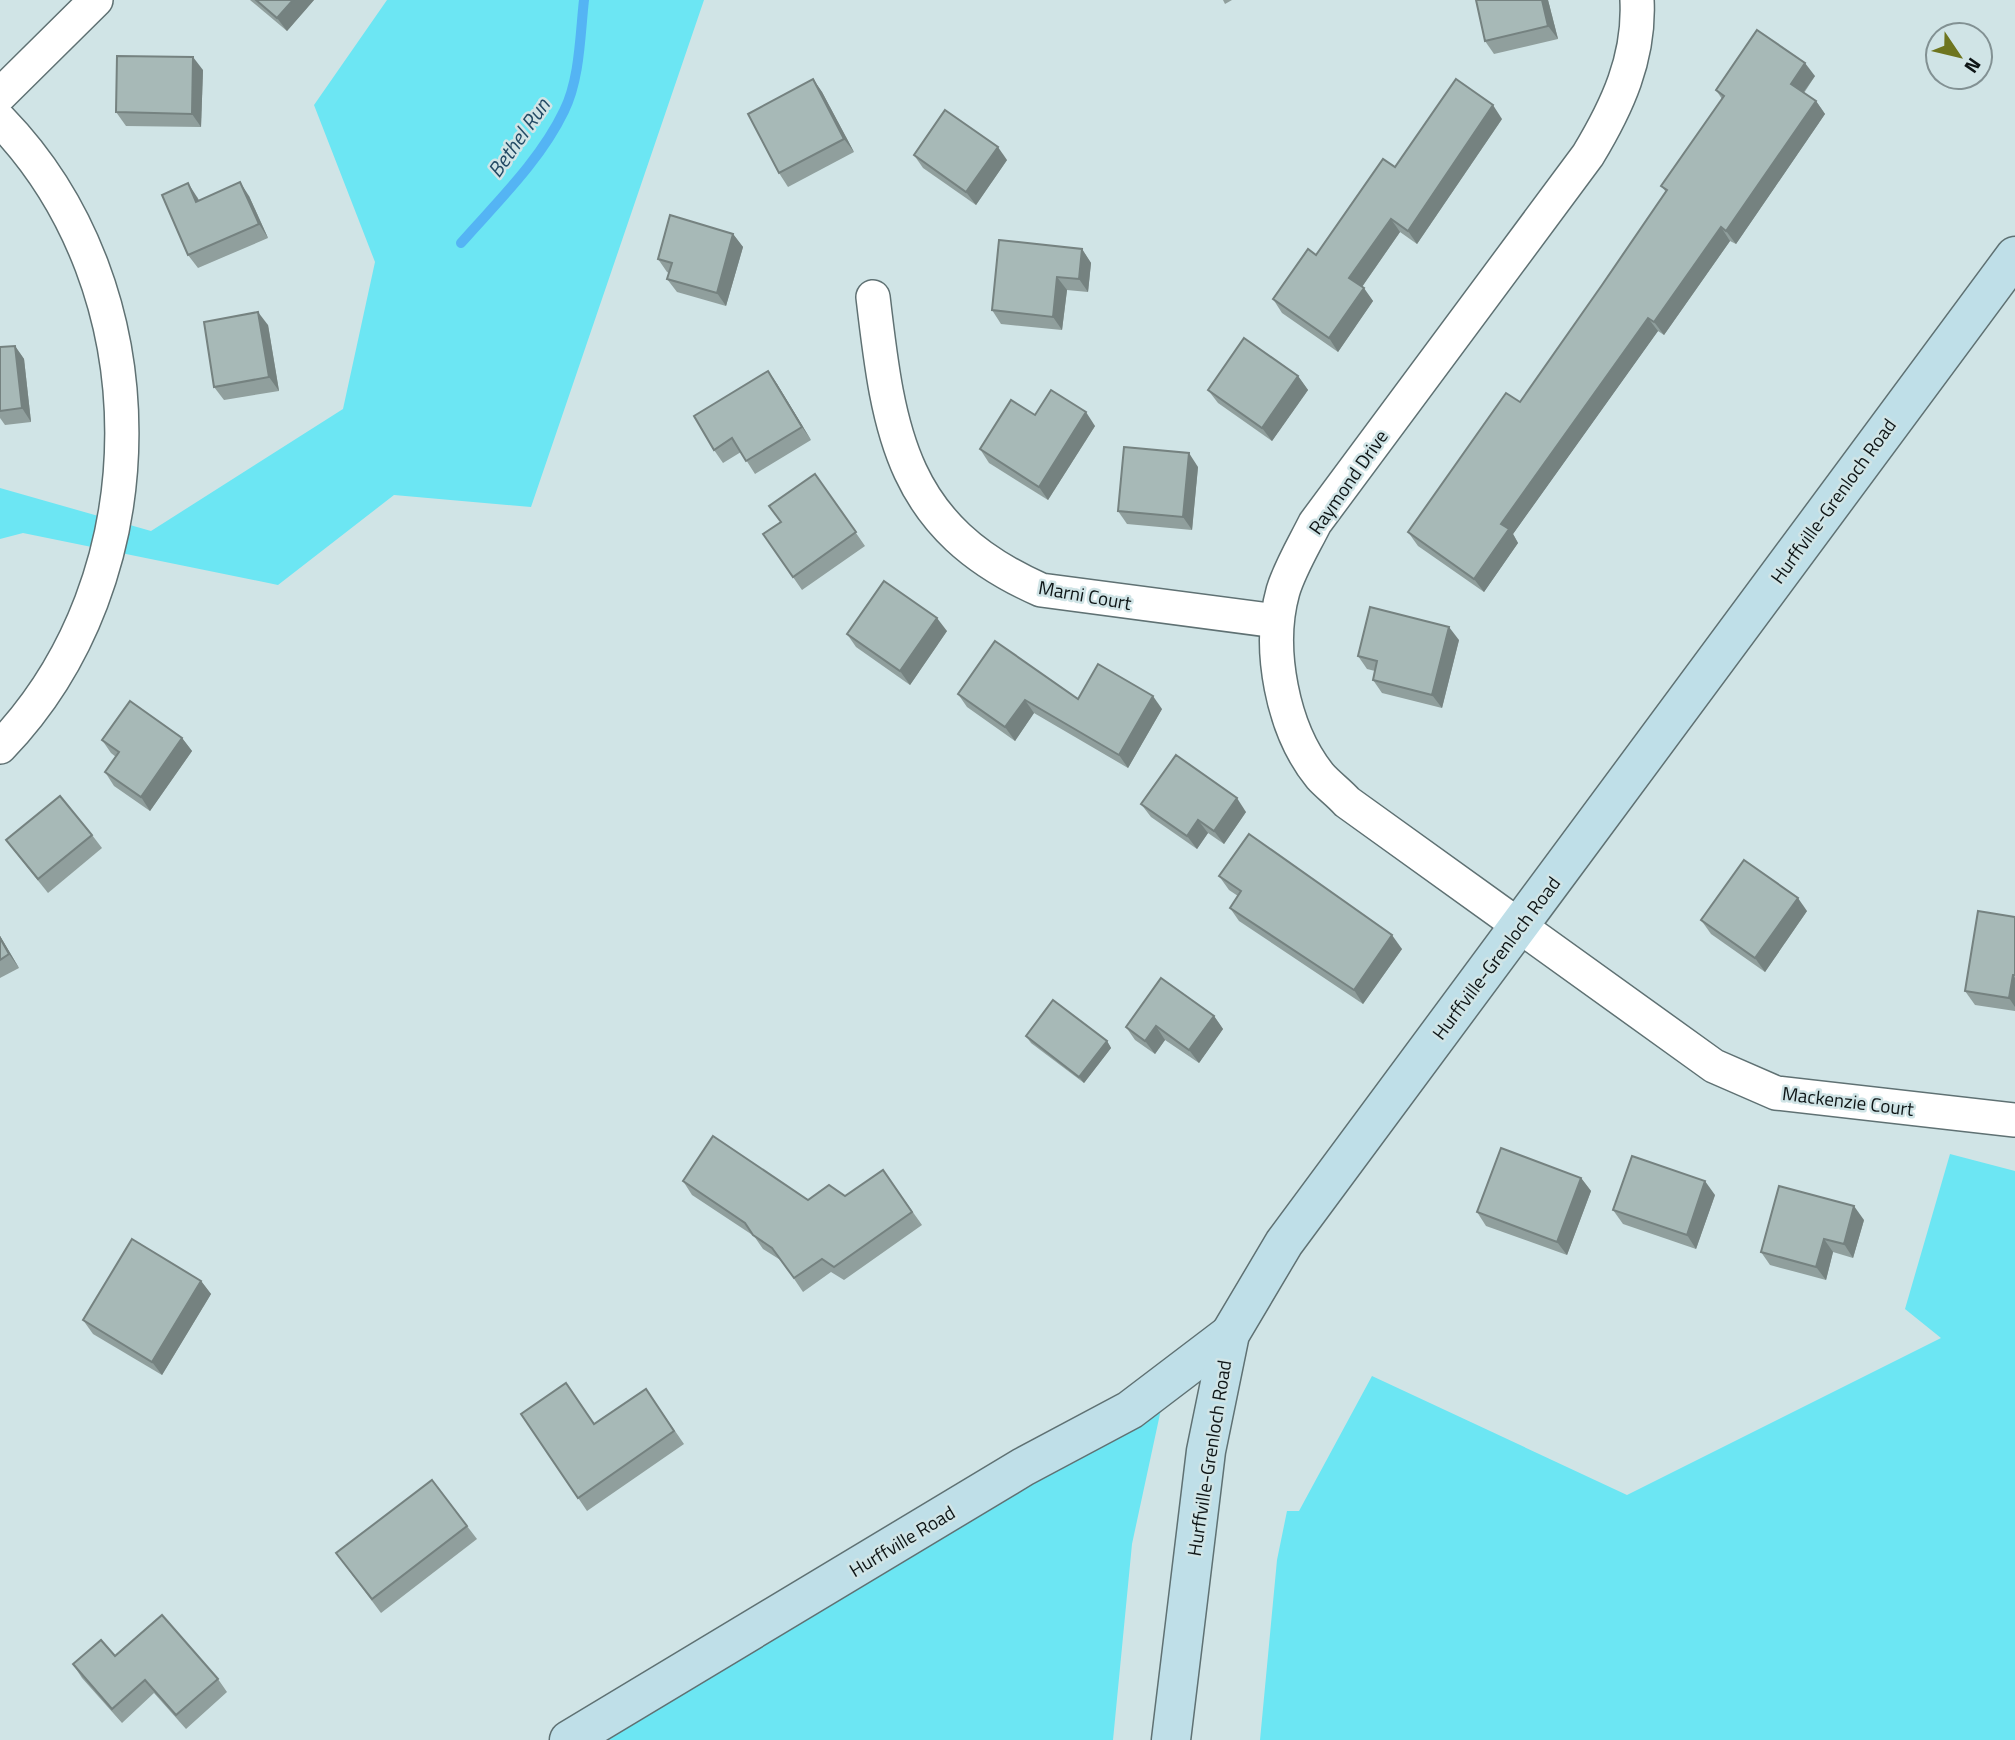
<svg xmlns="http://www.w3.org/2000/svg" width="2015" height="1740" viewBox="0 0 2015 1740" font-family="'Titillium Web',sans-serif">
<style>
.green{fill:#6ce6f3}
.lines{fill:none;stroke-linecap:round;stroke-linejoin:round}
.stream{stroke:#54b4f4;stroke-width:10}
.street-casing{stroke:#5f7173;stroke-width:36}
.secondary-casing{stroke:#5f7173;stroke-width:41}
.street{stroke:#fff;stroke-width:33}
.secondary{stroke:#bfdfe8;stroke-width:38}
.wall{fill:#909f9d}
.shaded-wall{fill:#758280}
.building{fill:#a7b9b7;stroke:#758280;stroke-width:2}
.labels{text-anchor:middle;stroke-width:5;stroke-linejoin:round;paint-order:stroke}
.street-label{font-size:19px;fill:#0e1516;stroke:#d0e4e6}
.water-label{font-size:21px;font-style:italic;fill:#234a65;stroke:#d0e4e6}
</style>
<rect width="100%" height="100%" fill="#d0e4e6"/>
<g class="green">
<path d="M 387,0 L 704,0 L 531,507 L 394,495 L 278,585 L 23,533 L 0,539 L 0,488 L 151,531 L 343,409 L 375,262 L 314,105 Z"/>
<path d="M 1950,1154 L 2015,1171 L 2015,1740 L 1260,1740 L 1277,1560 L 1287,1511 L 1299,1511 L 1372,1376 L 1627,1495 L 1941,1338 L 1905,1309 Z"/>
<path d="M 1166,1386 L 1132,1544 L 1113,1740 L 558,1740 Z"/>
</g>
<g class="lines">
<path class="stream" d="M 461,243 C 497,202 540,161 564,111 C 580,79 580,35 584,0"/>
<defs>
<g id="street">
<path d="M 1637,0 C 1640,58 1617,107 1588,155 L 1315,523 C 1304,545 1290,568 1283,591 C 1267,648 1282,729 1320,776 C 1328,785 1339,793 1347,802 L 1714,1066 L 1776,1093 L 2015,1120"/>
<path d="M 0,95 L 96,0"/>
<path d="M 0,120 C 163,288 162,579 0,747"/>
<path d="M 873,297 C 889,434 901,528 1041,590 L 1276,621"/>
</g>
<g id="secondary">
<path d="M 569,1740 L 1023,1467 L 1130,1410 L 1230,1334"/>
<path d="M 1171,1740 L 1206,1451 L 1230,1334 L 1284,1243 L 2015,256"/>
</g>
</defs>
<use href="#street" class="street-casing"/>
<use href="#secondary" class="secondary-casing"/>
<use href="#street" class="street"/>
<use href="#secondary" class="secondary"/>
</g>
<g class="wall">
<path d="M 250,0 L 314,0 L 287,31 Z"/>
<path d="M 1223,0 L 1232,0 L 1225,4 Z"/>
<path d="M 1548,0 L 1558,39 L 1494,54 L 1485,41 Z"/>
<path d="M 203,70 L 201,127 L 126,126 L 116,112 Z"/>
<path d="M 1815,76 L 1804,93 L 1816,101 L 1825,114 L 1736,244 L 1730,241 L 1664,335 L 1658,331 L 1513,534 L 1518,543 L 1484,592 L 1418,546 L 1408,532 L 1520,402 L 1602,285 L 1666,192 L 1661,186 L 1722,99 L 1716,90 Z"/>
<path d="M 813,79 L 822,92 L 854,152 L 788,187 L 779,173 Z"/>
<path d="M 1502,119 L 1417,244 L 1400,232 L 1362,287 L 1373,301 L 1338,352 L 1282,313 L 1273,299 L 1316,255 L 1395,167 Z"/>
<path d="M 914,155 L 1007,160 L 976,205 L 923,168 Z"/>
<path d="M 249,196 L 268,238 L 198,268 L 188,255 L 197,197 L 199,200 Z"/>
<path d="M 733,234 L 743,247 L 726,306 L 677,292 L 667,279 L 669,273 L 667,272 L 658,259 Z"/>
<path d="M 1082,249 L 1091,263 L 1088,292 L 1067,290 L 1062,330 L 1001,324 L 992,310 Z"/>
<path d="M 268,325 L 279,391 L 224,400 L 214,387 Z"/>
<path d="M 15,346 L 24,359 L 31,422 L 5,425 L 0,418 L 0,347 Z"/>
<path d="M 768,371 L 777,384 L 811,440 L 755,474 L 741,452 L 723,463 L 714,450 Z"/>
<path d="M 1298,376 L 1308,390 L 1272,441 L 1218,403 L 1208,390 Z"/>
<path d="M 1035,415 L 1095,426 L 1048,500 L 989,463 L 980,449 Z"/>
<path d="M 1198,467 L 1192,530 L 1127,524 L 1118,511 Z"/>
<path d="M 815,474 L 865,546 L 802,590 L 763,534 L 781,522 Z"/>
<path d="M 947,631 L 910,685 L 856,647 L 847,634 Z"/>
<path d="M 1459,640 L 1442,708 L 1382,693 L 1373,680 L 1375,671 L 1367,669 L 1358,656 Z"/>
<path d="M 958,694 L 1078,699 L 1162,709 L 1128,768 L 1034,713 L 1015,741 L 967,707 Z"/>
<path d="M 182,738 L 192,751 L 150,811 L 114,786 L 105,772 L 116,757 L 111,753 L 102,740 Z"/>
<path d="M 1141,804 L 1246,812 L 1224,844 L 1208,833 L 1197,849 L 1151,817 Z"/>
<path d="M 92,835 L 102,848 L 48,893 L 16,853 L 6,840 Z"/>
<path d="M 1219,876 L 1402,949 L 1363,1004 L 1239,921 L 1230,908 L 1238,896 L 1229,890 Z"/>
<path d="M 1807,911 L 1765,972 L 1711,934 L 1701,920 Z"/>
<path d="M 2015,917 L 2015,1011 L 1975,1005 L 1965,991 Z"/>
<path d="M 0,936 L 19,968 L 0,978 Z"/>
<path d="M 1214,1016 L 1223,1029 L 1199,1063 L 1165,1040 L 1155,1054 L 1135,1040 L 1126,1027 Z"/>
<path d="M 1026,1036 L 1107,1041 L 1111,1048 L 1084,1083 L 1031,1043 Z"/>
<path d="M 883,1170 L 922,1225 L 844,1280 L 831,1272 L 803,1292 L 782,1261 L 763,1249 L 754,1236 L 692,1195 L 683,1181 L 808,1200 L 845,1196 Z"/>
<path d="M 1581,1178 L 1591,1191 L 1567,1255 L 1486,1226 L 1477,1212 Z"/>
<path d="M 1715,1195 L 1696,1249 L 1623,1224 L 1613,1210 Z"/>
<path d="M 1864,1220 L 1853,1258 L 1833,1252 L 1826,1280 L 1770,1265 L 1761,1252 Z"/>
<path d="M 201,1281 L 211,1294 L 162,1375 L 93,1334 L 83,1320 Z"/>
<path d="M 646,1389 L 684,1444 L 587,1511 L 521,1414 L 594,1424 Z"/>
<path d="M 467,1526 L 477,1539 L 381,1613 L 336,1553 Z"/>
<path d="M 115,1656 L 218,1679 L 227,1692 L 186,1729 L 154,1693 L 122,1723 L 82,1678 L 73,1664 Z"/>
</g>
<g class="shaded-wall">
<path d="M 293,0 L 314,0 L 287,31 L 277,18 Z"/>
<path d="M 1542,0 L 1548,0 L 1558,39 L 1548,26 Z"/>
<path d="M 193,57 L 203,70 L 201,127 L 192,114 Z"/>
<path d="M 1805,63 L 1815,76 L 1800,97 L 1791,84 Z"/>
<path d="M 813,79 L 822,92 L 854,152 L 844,139 Z"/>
<path d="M 1816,101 L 1825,114 L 1736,244 L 1726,231 Z"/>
<path d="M 1493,105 L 1502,119 L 1417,244 L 1408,231 Z"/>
<path d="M 998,147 L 1007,160 L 976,205 L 966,192 Z"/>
<path d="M 240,182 L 249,196 L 268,238 L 259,224 Z"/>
<path d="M 188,183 L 197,197 L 205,215 L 196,202 Z"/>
<path d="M 1391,219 L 1400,232 L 1359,291 L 1349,278 Z"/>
<path d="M 1721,227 L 1730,241 L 1664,335 L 1654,322 Z"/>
<path d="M 733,234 L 743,247 L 726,306 L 717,293 Z"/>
<path d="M 1082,249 L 1091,263 L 1088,292 L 1079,279 Z"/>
<path d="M 1057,277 L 1067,290 L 1062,330 L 1053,317 Z"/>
<path d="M 1364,288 L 1373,301 L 1338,352 L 1329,338 Z"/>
<path d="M 258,312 L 268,325 L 279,391 L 269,377 Z"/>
<path d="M 1648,318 L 1658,331 L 1513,534 L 1518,543 L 1484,592 L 1474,579 L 1501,524 Z"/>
<path d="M 15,346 L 24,359 L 31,422 L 22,408 Z"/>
<path d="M 768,371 L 777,384 L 811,440 L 802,427 Z"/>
<path d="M 1298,376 L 1308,390 L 1272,441 L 1262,428 Z"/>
<path d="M 1086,412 L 1095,426 L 1048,500 L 1039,487 Z"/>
<path d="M 1189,453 L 1198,467 L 1192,530 L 1183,517 Z"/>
<path d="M 937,618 L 947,631 L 910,685 L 900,671 Z"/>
<path d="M 1449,627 L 1459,640 L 1442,708 L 1432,695 Z"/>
<path d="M 1153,696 L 1162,709 L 1128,768 L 1119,755 Z"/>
<path d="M 1025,700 L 1034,713 L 1015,741 L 1005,727 Z"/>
<path d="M 182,738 L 192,751 L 150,811 L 141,797 Z"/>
<path d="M 1237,798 L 1246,812 L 1224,844 L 1214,831 Z"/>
<path d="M 1198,820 L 1208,833 L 1197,849 L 1187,836 Z"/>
<path d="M 1798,898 L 1807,911 L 1765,972 L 1755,958 Z"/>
<path d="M 1392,935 L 1402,949 L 1363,1004 L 1354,990 Z"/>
<path d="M 0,936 L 19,968 L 9,954 L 0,938 Z"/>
<path d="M 2013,975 L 2015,978 L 2015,1007 L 2009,998 Z"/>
<path d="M 1214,1016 L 1223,1029 L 1199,1063 L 1189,1050 Z"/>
<path d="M 1156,1026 L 1165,1040 L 1155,1054 L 1145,1041 Z"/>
<path d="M 1107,1041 L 1111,1048 L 1084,1083 L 1079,1077 Z"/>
<path d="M 1581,1178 L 1591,1191 L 1567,1255 L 1557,1242 Z"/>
<path d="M 1705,1181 L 1715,1195 L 1696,1249 L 1687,1235 Z"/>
<path d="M 1854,1206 L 1864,1220 L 1853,1258 L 1844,1244 Z"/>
<path d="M 1824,1239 L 1833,1252 L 1826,1280 L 1816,1267 Z"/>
<path d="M 201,1281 L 211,1294 L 162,1375 L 152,1362 Z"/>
</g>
<g class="building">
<path d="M 256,0 L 293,0 L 277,18 Z"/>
<path d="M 1476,0 L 1542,0 L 1548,26 L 1485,41 Z"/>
<path d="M 1757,30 L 1805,63 L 1791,84 L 1816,101 L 1726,231 L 1721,227 L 1654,322 L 1648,318 L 1501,524 L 1509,529 L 1474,579 L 1408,532 L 1506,393 L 1520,402 L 1602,285 L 1667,190 L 1661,186 L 1724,96 L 1716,90 Z"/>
<path d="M 117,56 L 193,57 L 192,114 L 116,112 Z"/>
<path d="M 813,79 L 844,139 L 779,173 L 748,114 Z"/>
<path d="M 1456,79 L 1493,105 L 1408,231 L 1391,219 L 1349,278 L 1364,288 L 1329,338 L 1273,299 L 1308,249 L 1316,255 L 1383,159 L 1395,167 Z"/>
<path d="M 945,110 L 998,147 L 966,192 L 914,155 Z"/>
<path d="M 240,182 L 259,224 L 188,255 L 162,195 L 188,183 L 196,202 Z"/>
<path d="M 670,215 L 733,234 L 717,293 L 667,279 L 672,263 L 658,259 Z"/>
<path d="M 999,240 L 1082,249 L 1079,279 L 1057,277 L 1053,317 L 992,310 Z"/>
<path d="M 258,312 L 269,377 L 214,387 L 204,322 Z"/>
<path d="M 1244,338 L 1298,376 L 1262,428 L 1208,390 Z"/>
<path d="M 15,346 L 22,408 L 0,411 L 0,347 Z"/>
<path d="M 768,371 L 802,427 L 746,461 L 732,438 L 714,450 L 694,416 Z"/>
<path d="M 1051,390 L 1086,412 L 1039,487 L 980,449 L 1011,400 L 1035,415 Z"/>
<path d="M 1124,447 L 1189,453 L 1183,517 L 1118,511 Z"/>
<path d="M 815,474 L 856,532 L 793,577 L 763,534 L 781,522 L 769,506 Z"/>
<path d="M 884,581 L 937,618 L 900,671 L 847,634 Z"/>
<path d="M 1370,607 L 1449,627 L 1432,695 L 1373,680 L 1377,661 L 1358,656 Z"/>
<path d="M 995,641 L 1078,699 L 1098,664 L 1153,696 L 1119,755 L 1025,700 L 1005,727 L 958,694 Z"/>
<path d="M 130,701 L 182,738 L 141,797 L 105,772 L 119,752 L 102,740 Z"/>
<path d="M 1176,755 L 1237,798 L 1214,831 L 1198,820 L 1187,836 L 1141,804 Z"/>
<path d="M 60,796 L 92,835 L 38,879 L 6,840 Z"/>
<path d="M 1249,834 L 1392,935 L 1354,990 L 1230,908 L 1241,891 L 1219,876 Z"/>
<path d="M 1744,860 L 1798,898 L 1755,958 L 1701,920 Z"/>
<path d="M 1978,911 L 2015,917 L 2015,975 L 2013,975 L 2009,998 L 1965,991 Z"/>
<path d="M 0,938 L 9,954 L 0,960 Z"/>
<path d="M 1161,978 L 1214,1016 L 1189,1050 L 1156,1026 L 1145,1041 L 1126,1027 Z"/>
<path d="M 1053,1000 L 1107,1041 L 1079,1077 L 1026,1036 Z"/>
<path d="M 713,1136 L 808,1200 L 829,1185 L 845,1196 L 883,1170 L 912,1212 L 834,1267 L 822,1259 L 794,1278 L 772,1248 L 753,1235 L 745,1223 L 683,1181 Z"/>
<path d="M 1501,1148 L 1581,1178 L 1557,1242 L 1477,1212 Z"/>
<path d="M 1632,1156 L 1705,1181 L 1687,1235 L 1613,1210 Z"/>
<path d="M 1779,1186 L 1854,1206 L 1844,1244 L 1824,1239 L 1816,1267 L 1761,1252 Z"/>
<path d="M 132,1239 L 201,1281 L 152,1362 L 83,1320 Z"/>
<path d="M 566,1383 L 594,1424 L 646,1389 L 674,1431 L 578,1498 L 521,1414 Z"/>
<path d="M 432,1480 L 467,1526 L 372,1599 L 336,1553 Z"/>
<path d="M 162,1615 L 218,1679 L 176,1715 L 145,1680 L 112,1709 L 73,1664 L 101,1640 L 115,1656 Z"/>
</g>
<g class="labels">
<g class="street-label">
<text transform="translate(1348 482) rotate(-55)" y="7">Raymond Drive</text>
<text transform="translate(1833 501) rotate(-54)" y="7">Hurffville-Grenloch Road</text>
<text transform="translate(1085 595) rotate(10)" y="7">Marni Court</text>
<text transform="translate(1496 958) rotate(-53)" y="7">Hurffville-Grenloch Road</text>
<text transform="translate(1848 1101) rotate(7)" y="7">Mackenzie Court</text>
<text transform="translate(1209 1458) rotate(-81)" y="7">Hurffville-Grenloch Road</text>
<text transform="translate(902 1541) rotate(-31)" y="7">Hurffville Road</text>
</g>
<g class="water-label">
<text transform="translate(519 138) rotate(-55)" y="7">Bethel Run</text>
</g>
</g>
<g transform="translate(1959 56) rotate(125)"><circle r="33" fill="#d0e4e6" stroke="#829193" stroke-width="2"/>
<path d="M0-5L12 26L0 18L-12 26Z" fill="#6e751f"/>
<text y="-10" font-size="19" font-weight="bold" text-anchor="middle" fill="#0e1516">N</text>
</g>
</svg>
